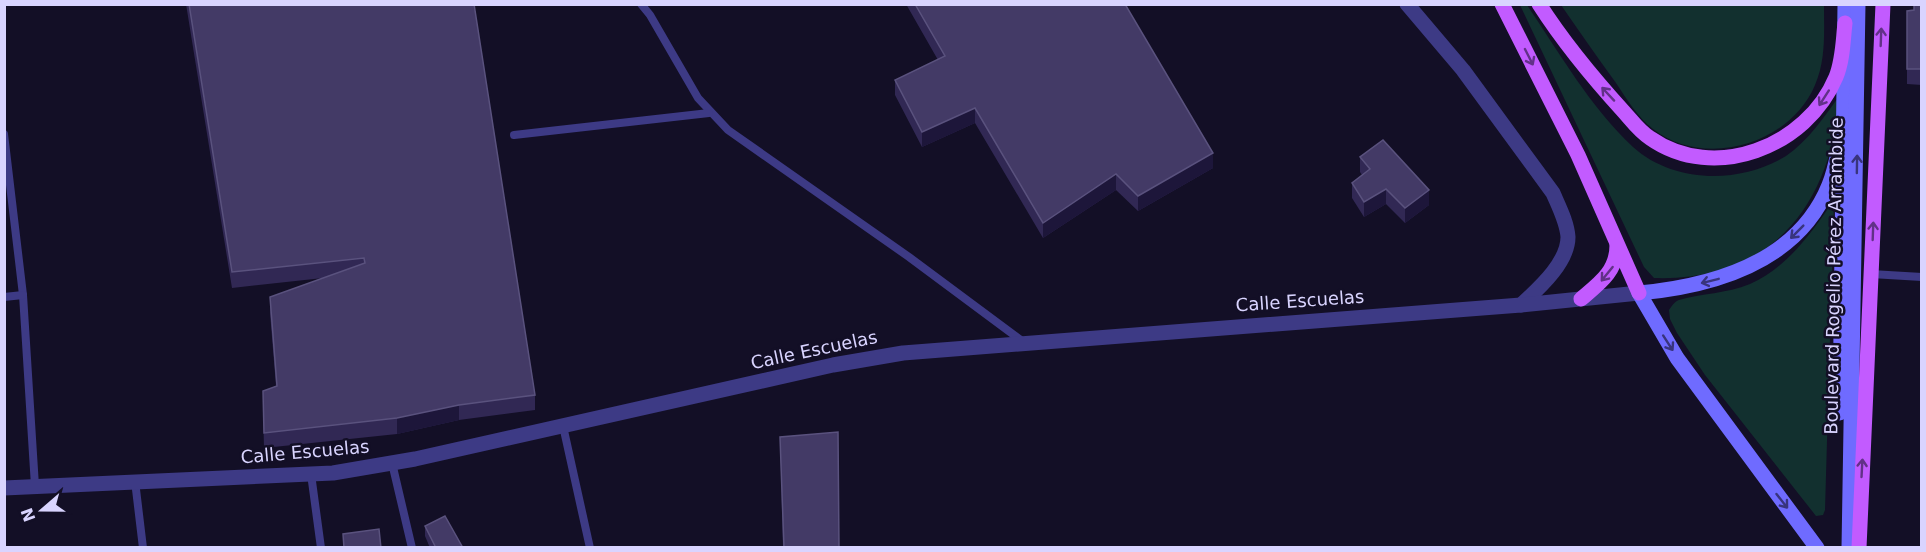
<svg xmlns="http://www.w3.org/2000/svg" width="1926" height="552" viewBox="0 0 1926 552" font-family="'DejaVu Sans',sans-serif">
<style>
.green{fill:#12302f}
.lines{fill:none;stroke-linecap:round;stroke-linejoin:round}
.lane{stroke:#3d3a85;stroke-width:8}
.street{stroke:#3d3a85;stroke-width:15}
.secondary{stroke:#6f6bff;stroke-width:15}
.primary{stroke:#c25bff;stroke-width:15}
.wall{fill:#312854}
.shaded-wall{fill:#1d163a}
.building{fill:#433a66;stroke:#5a527e;stroke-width:1.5}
.oneway{stroke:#623188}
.oneway2{stroke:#38347d}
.labels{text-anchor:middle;stroke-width:5;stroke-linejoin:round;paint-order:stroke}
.street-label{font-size:18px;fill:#d9d4ff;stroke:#130f26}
</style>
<rect width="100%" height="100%" fill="#130f26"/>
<g class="green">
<path d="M 1520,5 L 1527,5 C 1559,52 1590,107 1633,147 C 1674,184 1741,184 1786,156 C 1808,141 1825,116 1840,95 C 1831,205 1772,282 1654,278 L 1644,267 Z"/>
<path d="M 1561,5 L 1824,5 C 1824,32 1826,60 1815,85 C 1790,145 1704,169 1653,129 C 1638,118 1626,98 1616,83 C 1597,57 1579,31 1561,5 Z"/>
<path d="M 1834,200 L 1825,510 L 1823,515 L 1816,516 L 1705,375 L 1677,333 L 1670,319 L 1669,310 C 1672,306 1674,302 1679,300 C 1702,293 1726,294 1750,284 C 1788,267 1811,233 1834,200 Z"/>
</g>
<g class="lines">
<g class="lane">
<path d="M 641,4 L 650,15 L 698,98 L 728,130 L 909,257 L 1022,341"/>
<path d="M 4,134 L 23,295 L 35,486"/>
<path d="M 514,135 L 709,113"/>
<path d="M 1871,274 L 1922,277"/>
<path d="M 4,297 L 23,295"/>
<path d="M 563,426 L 590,548"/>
<path d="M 392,463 L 412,548"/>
<path d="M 311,474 L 321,548"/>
<path d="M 135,481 L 143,548"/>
</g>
<g class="street">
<path d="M 1407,4 L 1463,70 L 1553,193 C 1559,207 1567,222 1568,237 C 1568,263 1538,289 1521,305"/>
<path d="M 4,488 L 333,473 L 415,459 L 833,365 L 903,353 L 1521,305 L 1639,293"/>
</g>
<g class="secondary">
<path d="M 1840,413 L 1845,4"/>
<path d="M 1817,548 L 1677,358 L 1639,293 C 1714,286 1798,262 1829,185 C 1837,166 1839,143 1845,123"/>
<path d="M 1849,548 L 1858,4"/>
</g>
<g class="primary">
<path d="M 1502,4 L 1578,155 L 1639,293"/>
<path d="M 1539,4 C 1564,43 1593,78 1624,112 C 1632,121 1640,132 1650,138 C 1714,183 1807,147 1836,77 C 1843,60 1843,40 1845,23"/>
<path d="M 1581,299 C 1600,283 1617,271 1617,245"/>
<path d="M 1859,548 L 1883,4"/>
</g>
</g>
<g class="wall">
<path d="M 186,4 L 474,4 L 535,395 L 535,410 L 459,420 L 397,434 L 264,448 L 263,406 L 276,386 L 270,313 L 270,297 L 323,278 L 232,288 Z"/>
<path d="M 906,4 L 1125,4 L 1213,168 L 1138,211 L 1116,190 L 1043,238 L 975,123 L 922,147 L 895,95 L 895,80 L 938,60 Z"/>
<path d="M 1922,4 L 1922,85 L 1907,84 L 1907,11 L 1914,10 Z"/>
<path d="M 1360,157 L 1429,205 L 1405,223 L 1386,204 L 1364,217 L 1352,198 L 1352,183 L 1362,175 L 1360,172 Z"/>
<path d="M 780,437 L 839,548 L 783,548 Z"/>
<path d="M 425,526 L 463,548 L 430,548 L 425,536 Z"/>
</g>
<g class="shaded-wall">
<path d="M 975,108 L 975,123 L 922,147 L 922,132 Z"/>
<path d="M 1213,153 L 1213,168 L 1138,211 L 1138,196 Z"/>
<path d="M 1116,174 L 1116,190 L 1043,238 L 1043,223 Z"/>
<path d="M 1386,189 L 1386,204 L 1364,217 L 1364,202 Z"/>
<path d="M 1429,190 L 1429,205 L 1405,223 L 1405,208 Z"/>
<path d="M 459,405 L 459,420 L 397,434 L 397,418 Z"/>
</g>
<g class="building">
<path d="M 189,4 L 474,4 L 535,395 L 459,405 L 397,418 L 264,433 L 263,391 L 277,386 L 270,297 L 365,263 L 364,258 L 232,272 Z"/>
<path d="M 915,4 L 1125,4 L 1213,153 L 1138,196 L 1116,174 L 1043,223 L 975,108 L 922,132 L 895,80 L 945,56 Z"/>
<path d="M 1914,4 L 1922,4 L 1922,69 L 1907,69 L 1907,11 L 1914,10 Z"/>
<path d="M 1383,140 L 1429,190 L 1405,208 L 1386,189 L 1364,202 L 1352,183 L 1370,169 L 1360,157 Z"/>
<path d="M 838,432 L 839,548 L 784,548 L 780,437 Z"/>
<path d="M 445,516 L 463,548 L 436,548 L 425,526 Z"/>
<path d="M 379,529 L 381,548 L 344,548 L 343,534 Z"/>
</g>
<defs><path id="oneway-shaft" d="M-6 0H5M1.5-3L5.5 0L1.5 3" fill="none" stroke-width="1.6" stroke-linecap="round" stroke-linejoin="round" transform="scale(1.5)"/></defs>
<g class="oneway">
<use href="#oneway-shaft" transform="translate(1881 37) rotate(-88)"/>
<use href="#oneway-shaft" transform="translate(1529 57) rotate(63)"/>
<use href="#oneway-shaft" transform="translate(1608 94) rotate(-133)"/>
<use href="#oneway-shaft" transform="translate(1824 98) rotate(123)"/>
<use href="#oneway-shaft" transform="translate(1873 231) rotate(-88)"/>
<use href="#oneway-shaft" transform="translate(1607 274) rotate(129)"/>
<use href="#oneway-shaft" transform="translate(1862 468) rotate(-87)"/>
</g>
<g class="oneway2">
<use href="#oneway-shaft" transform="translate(1857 164) rotate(-89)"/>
<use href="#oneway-shaft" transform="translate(1797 232) rotate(135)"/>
<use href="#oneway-shaft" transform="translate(1710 281) rotate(166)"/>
<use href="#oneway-shaft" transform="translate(1668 343) rotate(57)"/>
<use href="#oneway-shaft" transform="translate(1782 501) rotate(52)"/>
</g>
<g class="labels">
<g class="street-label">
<text transform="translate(1834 276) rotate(-89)" y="6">Boulevard Rogelio Pérez Arrambide</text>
<text transform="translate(1300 301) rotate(-4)" y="6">Calle Escuelas</text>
<text transform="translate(814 350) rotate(-12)" y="6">Calle Escuelas</text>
<text transform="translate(305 452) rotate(-5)" y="6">Calle Escuelas</text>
</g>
</g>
<rect width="1926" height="552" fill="none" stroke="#d9d4ff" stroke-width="12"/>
<g transform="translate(42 510) rotate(250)" stroke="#130f26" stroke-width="4.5" paint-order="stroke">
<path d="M0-4.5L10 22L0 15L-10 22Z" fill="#d9d4ff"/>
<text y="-9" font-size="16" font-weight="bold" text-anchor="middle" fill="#d9d4ff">N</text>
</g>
</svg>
